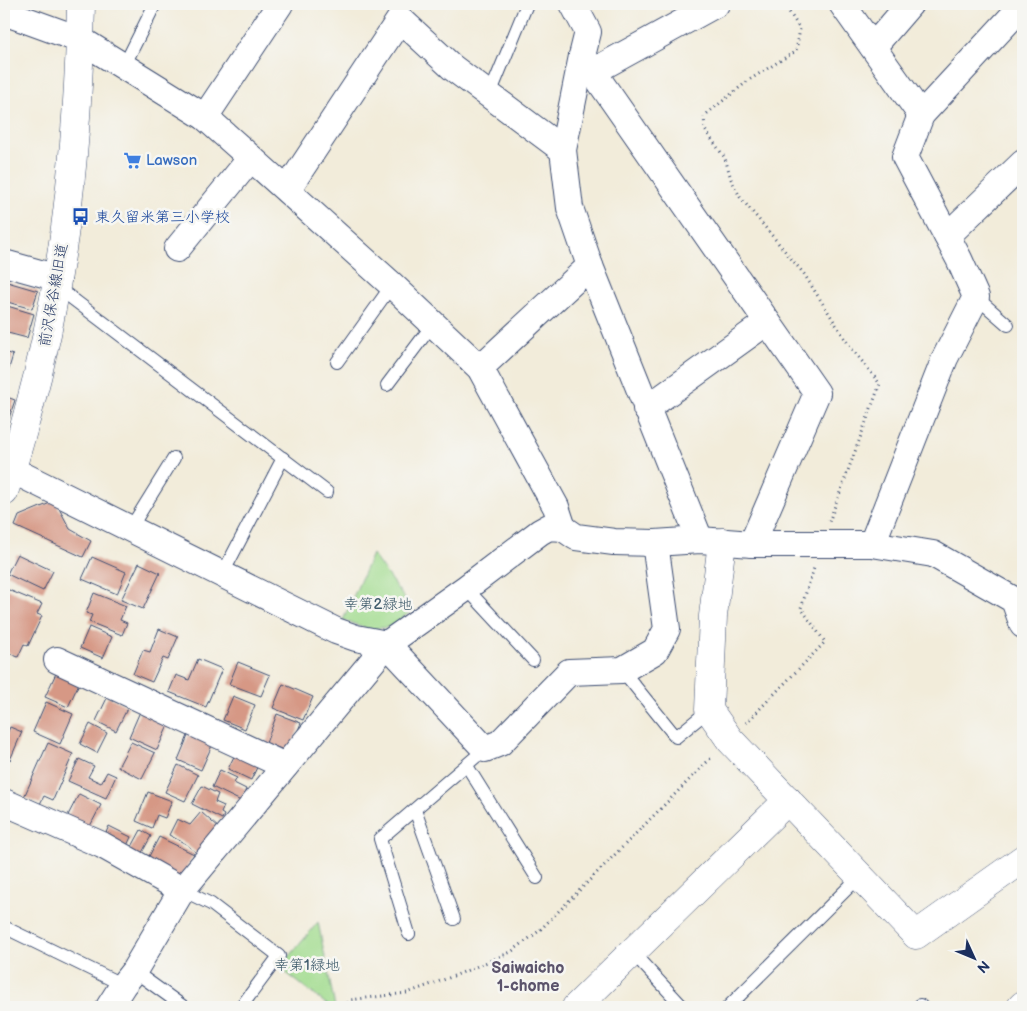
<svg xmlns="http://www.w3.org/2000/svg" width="1027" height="1011" viewBox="0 0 1027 1011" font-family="'Balsamiq Sans','Klee One',sans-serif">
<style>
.green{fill:#a2dc8f;stroke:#5e8676}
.building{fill:#d69885}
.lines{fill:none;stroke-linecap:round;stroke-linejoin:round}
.lane-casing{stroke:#3b4b71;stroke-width:14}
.street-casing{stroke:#3b4b71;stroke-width:28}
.secondary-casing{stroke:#3b4b71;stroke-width:29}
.path{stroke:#3b4b71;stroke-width:3;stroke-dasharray:1 4;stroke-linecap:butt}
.lane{stroke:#fff;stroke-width:12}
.street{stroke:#fff;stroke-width:26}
.secondary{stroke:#fff;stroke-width:28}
.labels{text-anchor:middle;stroke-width:5;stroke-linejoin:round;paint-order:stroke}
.shop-label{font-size:15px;fill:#366cbe;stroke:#f6f6f2;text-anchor:start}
.transit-label{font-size:15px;fill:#164399;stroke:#f6f6f2;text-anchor:start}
.street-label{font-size:15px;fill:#1b2f5e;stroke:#f6f6f2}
.park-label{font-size:15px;fill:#3d5a6a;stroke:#f6f6f2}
.neighbourhood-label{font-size:16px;font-weight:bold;fill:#5c546c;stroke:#f6f6f2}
</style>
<rect width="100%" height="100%" fill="#f6f6f2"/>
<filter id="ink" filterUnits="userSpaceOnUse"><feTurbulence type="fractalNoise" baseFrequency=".02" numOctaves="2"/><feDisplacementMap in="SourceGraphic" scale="10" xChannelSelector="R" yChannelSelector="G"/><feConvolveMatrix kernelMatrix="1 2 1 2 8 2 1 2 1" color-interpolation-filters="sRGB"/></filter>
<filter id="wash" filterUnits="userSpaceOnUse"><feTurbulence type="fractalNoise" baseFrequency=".0096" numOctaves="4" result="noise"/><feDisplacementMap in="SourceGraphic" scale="20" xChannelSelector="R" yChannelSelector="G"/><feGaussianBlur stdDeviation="1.12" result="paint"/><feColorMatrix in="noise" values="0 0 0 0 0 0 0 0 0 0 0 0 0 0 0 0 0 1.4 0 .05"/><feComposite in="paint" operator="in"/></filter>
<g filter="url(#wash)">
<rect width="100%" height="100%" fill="#f2ecda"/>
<g class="green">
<path d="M 372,554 L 413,610 L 390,627 L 369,629 L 343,620 Z"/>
<path d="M 318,922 L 335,1007 L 330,1007 L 280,968 Z"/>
</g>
<g id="blocks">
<g class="building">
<path d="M 4,281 L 38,291 L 32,309 L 4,301 Z"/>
<path d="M 4,305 L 34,314 L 27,338 L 4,332 Z"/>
<path d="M 4,352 L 13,355 L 7,375 L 4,374 Z"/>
<path d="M 4,396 L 15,400 L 8,421 L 4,420 Z"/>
<path d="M 55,501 L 70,529 L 91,541 L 83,557 L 15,526 L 19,516 Z"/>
<path d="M 17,554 L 53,571 L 43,591 L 7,574 Z"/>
<path d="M 92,557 L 126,572 L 117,594 L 82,579 Z"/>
<path d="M 139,563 L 160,573 L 143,609 L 121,600 Z"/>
<path d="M 4,588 L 42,604 L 37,614 L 42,616 L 28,646 L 24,644 L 18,657 L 4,651 Z"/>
<path d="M 94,593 L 126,606 L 120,620 L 127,623 L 122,635 L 89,622 L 92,615 L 86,613 Z"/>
<path d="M 89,627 L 112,637 L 103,658 L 80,648 Z"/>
<path d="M 159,629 L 178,637 L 168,660 L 163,658 L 152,682 L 133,674 L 143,650 L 150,652 Z"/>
<path d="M 198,659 L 222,669 L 206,707 L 169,692 L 176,675 L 189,680 Z"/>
<path d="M 238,662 L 270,675 L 261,696 L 229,684 Z"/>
<path d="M 58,669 L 81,679 L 68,707 L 45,697 Z"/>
<path d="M 283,684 L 313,697 L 303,720 L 273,708 Z"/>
<path d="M 108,696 L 128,707 L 116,731 L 96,721 Z"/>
<path d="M 233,696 L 255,705 L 245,729 L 223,720 Z"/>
<path d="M 46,702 L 73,714 L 60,744 L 33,732 Z"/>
<path d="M 142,707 L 171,719 L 157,750 L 129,737 Z"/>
<path d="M 277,714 L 301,723 L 289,752 L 266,743 Z"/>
<path d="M 90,724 L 107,733 L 97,753 L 80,744 Z"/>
<path d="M 10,727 L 22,732 L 10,760 L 4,757 L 4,741 Z"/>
<path d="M 190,731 L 214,741 L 201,770 L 178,760 Z"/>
<path d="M 131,742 L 155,753 L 142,779 L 118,767 Z"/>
<path d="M 48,743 L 73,754 L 53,800 L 44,796 L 40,804 L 24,797 Z"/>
<path d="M 237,750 L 260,761 L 251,780 L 228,769 Z"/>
<path d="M 79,759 L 94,766 L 88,777 L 101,783 L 107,772 L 116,776 L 106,798 L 68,781 Z"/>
<path d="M 178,765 L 198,775 L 185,801 L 165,792 Z"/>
<path d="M 220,770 L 237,778 L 234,783 L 246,789 L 241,801 L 212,787 Z"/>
<path d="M 202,786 L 218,794 L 215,802 L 224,806 L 221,813 L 224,815 L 222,819 L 192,804 Z"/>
<path d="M 148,792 L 172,801 L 165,818 L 157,815 L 152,828 L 136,821 Z"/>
<path d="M 79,794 L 101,805 L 88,830 L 66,819 Z"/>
<path d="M 201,812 L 221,830 L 199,855 L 186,844 L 169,835 L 177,819 L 190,825 Z"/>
<path d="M 109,826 L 131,837 L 124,852 L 102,841 Z"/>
<path d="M 141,830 L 151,836 L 138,860 L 128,854 Z"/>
<path d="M 159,837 L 194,854 L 179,882 L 145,864 Z"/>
</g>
</g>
</g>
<g filter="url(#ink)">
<use href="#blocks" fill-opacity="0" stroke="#3b4b71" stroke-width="1"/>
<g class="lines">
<defs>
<g id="lane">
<path d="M 124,66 L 155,4"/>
<path d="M 490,94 L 527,4"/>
<path d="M 57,287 L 327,492"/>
<path d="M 976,297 L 1008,325"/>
<path d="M 337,362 L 392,285"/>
<path d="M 387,385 L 433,324"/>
<path d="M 130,529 L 174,458"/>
<path d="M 222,575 L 283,458"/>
<path d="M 466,588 L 533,660"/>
<path d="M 622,670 L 676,737 L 709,710"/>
<path d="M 467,766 L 537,878"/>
<path d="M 415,810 L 454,919"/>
<path d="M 182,890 L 211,904 L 279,956 L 241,1007"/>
<path d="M 4,927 L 123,985"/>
<path d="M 409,934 L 380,839 L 485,749"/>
<path d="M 632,952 L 683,1007"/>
<path d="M 134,971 L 184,1007"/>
<path d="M 920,1005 L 922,1007"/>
<path d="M 728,1007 L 860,876"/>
</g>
<g id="street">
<path d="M 573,4 L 588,32 L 582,56 L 817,393 L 752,544"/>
<path d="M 842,4 L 921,115"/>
<path d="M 4,12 L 81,40 L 205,117 L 251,158 L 392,285 L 480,368 L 556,507 L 563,528"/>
<path d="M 873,47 L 910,4"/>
<path d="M 582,56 L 563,150 L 570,208 L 590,266"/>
<path d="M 594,71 L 716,4"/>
<path d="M 205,117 L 280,4"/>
<path d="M 287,190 L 400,19 L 453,68 L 563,150"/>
<path d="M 947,236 L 1023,163"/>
<path d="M 177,249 L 251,158"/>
<path d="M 4,263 L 58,278"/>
<path d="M 480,368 L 590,266 L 700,540"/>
<path d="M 646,409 L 767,322"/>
<path d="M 12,470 L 336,631 L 356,638 L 387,644 L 485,749 L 500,743 L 569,672 L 622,670 L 655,651 L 667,629 L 655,543"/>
<path d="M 872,544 L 945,358 L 976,297 L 959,259 L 905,157 L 921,115 L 1023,5"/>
<path d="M 57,660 L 285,766"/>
<path d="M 4,802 L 102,845 L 182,890"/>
<path d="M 109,1007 L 123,985 L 134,971 L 182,890 L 387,644 L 466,588 L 540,532 L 549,527 L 563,528 L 576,537 L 614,542 L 655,543 L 700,540 L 752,544 L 872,544 L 933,554 L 1014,600 L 1023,625"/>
</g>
<g id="secondary">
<path d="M 4,492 C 13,467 20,441 27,416 C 65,280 78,144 81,4"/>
<path d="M 722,542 L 713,616 L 709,710 L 730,740 L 916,935 L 1023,859"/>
<path d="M 576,1007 L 788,800"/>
<path d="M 1021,1007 L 1023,1005"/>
</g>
</defs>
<use href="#lane" class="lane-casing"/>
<use href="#street" class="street-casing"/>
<use href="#secondary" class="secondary-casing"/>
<g class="path">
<path d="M 784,4 L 800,29 L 796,51 L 749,80 L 704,116 L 705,130 L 725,158 L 731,179 L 740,197 L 804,274 L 849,345 L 880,384 L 829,522"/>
<path d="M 746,723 L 825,642 L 801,608 L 814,568"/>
<path d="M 345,1007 L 350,1000 L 407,993 L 454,976 L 511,952 L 539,931 L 712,757"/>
</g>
<use href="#lane" class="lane"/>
<use href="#street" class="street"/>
<use href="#secondary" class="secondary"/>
</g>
</g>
<defs>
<symbol id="supermarket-bare" viewBox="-9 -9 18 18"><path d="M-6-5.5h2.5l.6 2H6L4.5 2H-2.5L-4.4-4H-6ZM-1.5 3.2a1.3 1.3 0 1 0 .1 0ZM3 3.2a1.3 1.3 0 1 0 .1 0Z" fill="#3f7fe0" stroke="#f6f6f2" stroke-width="2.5" paint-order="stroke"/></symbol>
<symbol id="bus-bare" viewBox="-9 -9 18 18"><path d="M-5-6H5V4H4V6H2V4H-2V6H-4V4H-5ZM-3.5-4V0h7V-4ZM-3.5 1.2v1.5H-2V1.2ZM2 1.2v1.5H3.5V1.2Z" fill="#1a4fb4" stroke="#f6f6f2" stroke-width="2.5" paint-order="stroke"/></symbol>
</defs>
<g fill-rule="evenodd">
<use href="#supermarket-bare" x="120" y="148" width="25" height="25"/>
<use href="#bus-bare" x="68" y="204" width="25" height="25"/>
</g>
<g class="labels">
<g class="shop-label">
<text x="146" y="165">Lawson</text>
</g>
<g class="transit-label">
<text x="95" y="222">東久留米第三小学校</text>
</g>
<g class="street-label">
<text transform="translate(53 295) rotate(-80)" y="5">前沢保谷線旧道</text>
</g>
<g class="park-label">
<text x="378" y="609">幸第2緑地</text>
<text x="307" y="970">幸第1緑地</text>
</g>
<g class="neighbourhood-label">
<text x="528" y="973">Saiwaicho<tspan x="528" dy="18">1-chome</tspan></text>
</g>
</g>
<rect width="1027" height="1011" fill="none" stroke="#f6f6f2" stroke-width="20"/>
<g transform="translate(974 958) rotate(134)" stroke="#f6f6f2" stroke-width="4" paint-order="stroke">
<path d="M0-4L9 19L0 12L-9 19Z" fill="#1b2f5e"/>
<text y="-8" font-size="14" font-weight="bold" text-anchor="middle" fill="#1b2f5e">N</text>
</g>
</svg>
